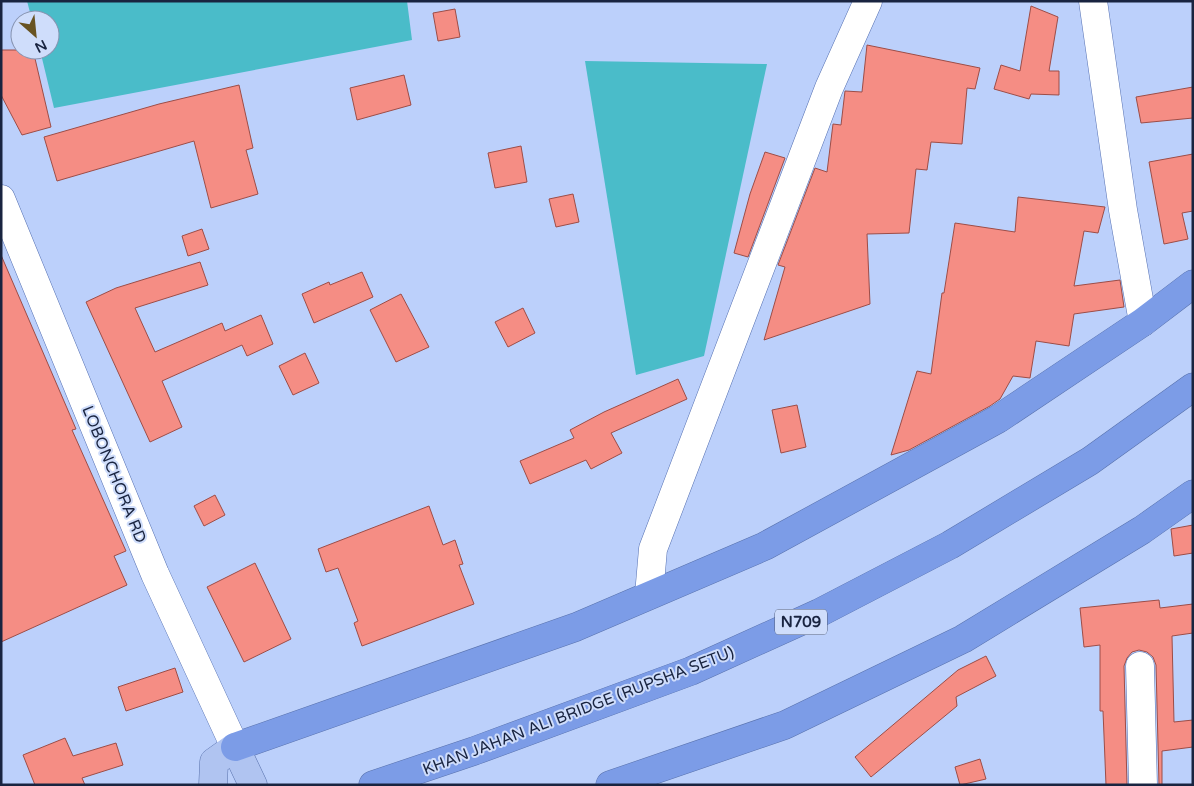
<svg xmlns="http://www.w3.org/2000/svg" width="1194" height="786" viewBox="0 0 1194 786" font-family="'Varela Round',sans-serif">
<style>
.water{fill:#4abcc9}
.building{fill:#f58d84;stroke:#9d4d47}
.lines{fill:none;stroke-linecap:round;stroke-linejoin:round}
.minor-casing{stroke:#5570b2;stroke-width:29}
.major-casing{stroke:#5972ad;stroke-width:29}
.highway-casing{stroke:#5972ad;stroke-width:29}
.minor{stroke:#fff;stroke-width:28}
.major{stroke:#b0c4f1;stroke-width:28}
.highway{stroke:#7c9ce7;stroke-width:28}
.labels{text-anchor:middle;stroke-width:4;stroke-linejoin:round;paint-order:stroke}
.shield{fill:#cfddfb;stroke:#505c78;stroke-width:1}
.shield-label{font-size:15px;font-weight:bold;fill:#192440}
.street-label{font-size:16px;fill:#192440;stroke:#cfddfb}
</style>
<rect width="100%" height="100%" fill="#bcd0fb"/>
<g class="water">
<path d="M 27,1 L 407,1 L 412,40 L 54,108 L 40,50 L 50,50 L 50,20 L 32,20 Z"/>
<path d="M 585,61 L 767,64 L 704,356 L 636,375 Z"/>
</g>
<g class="building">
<path d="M 1031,6 L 1058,17 L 1049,71 L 1059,71 L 1059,95 L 1031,94 L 1029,99 L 994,89 L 1001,65 L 1020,71 Z"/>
<path d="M 455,9 L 460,37 L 438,41 L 433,13 Z"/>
<path d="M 867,45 L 980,68 L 975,89 L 967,88 L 962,144 L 931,142 L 927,170 L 916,169 L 909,233 L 867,234 L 870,304 L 764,340 L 785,267 L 778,265 L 815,168 L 827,172 L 833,124 L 841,125 L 845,91 L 862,92 Z"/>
<path d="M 1,50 L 33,50 L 51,127 L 22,135 L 1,95 Z"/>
<path d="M 404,75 L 411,105 L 357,120 L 350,88 Z"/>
<path d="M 239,85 L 253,148 L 246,150 L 258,194 L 211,208 L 194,141 L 57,181 L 44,137 L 159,104 Z"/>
<path d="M 1193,87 L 1193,118 L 1141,123 L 1136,97 Z"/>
<path d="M 521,146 L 527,182 L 495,188 L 488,153 Z"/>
<path d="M 765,152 L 785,158 L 748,257 L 734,253 L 750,194 Z"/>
<path d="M 1193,154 L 1193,211 L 1182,213 L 1188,239 L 1164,244 L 1149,162 Z"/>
<path d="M 573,194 L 579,222 L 556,227 L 549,199 Z"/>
<path d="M 1018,197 L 1105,207 L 1098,233 L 1084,231 L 1074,286 L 1120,280 L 1124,307 L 1074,314 L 1069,346 L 1036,341 L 1030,378 L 1013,376 L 1000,399 L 990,406 L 909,450 L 891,455 L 917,371 L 931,374 L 942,293 L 944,293 L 955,223 L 1015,232 Z"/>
<path d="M 202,229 L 209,249 L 188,256 L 182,236 Z"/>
<path d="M 1,255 L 76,429 L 72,430 L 126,551 L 114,556 L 127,585 L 1,642 Z"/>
<path d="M 200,262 L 208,285 L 135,308 L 155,352 L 222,323 L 225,331 L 261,315 L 273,344 L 247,356 L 242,345 L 162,381 L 182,427 L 150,442 L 86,302 L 116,288 Z"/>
<path d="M 362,272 L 373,297 L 314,323 L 302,294 L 329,282 L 330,285 Z"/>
<path d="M 401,294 L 429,347 L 396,362 L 370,310 Z"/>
<path d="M 523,308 L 535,333 L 508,347 L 495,322 Z"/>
<path d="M 305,353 L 319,383 L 293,395 L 279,366 Z"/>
<path d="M 678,379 L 687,399 L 611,433 L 622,453 L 591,469 L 586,460 L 530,484 L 520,461 L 574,438 L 570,430 L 604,412 Z"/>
<path d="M 797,405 L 806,447 L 781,453 L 772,410 Z"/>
<path d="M 215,495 L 225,515 L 204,526 L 194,506 Z"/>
<path d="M 429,506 L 443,545 L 455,540 L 463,564 L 459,565 L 474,604 L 362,646 L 354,623 L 358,621 L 338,568 L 326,572 L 318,549 Z"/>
<path d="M 1193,525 L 1193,553 L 1174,556 L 1171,529 Z"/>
<path d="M 255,563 L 291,639 L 244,662 L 207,587 Z"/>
<path d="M 1159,600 L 1160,608 L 1193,604 L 1193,633 L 1172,636 L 1174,722 L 1193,720 L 1193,747 L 1162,751 L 1162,785 L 1159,785 L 1156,665 L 1153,657 L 1147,652 L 1139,650 L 1132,652 L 1127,658 L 1124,666 L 1127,785 L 1106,785 L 1103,711 L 1100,711 L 1100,645 L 1084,647 L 1080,608 Z"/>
<path d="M 986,656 L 996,676 L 956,697 L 957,706 L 871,777 L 855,757 L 958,670 Z"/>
<path d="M 175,668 L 183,692 L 126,711 L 118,687 Z"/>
<path d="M 65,738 L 73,756 L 116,743 L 123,765 L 82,778 L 85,785 L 35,785 L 23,755 Z"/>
<path d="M 980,759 L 986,779 L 960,785 L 955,767 Z"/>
</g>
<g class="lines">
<defs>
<g id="minor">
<path d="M 1093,1 L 1123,210 L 1143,322"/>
<path d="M 1,199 L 155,574 L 235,747"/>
<path d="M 649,595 L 653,549 L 829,88 L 868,1"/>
<path d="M 1140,666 L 1143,785"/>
</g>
<path id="major" d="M 213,785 L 214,762 L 235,747 L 253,785"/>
<g id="highway">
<path d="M 235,747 L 576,627 L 765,546 L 998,419 L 1143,322 L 1193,284"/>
<path d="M 373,785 L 474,751 L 691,671 L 819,613 L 950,545 L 1090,461 L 1193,387"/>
<path d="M 610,785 L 785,725 L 963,639 L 1142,530 L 1193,494"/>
</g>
</defs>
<use href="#minor" class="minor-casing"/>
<use href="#major" class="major-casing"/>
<use href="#highway" class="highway-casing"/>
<use href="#minor" class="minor"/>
<use href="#major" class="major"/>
<use href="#highway" class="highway"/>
</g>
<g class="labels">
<rect class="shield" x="775" y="609.5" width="52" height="25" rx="4"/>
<g class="shield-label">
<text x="801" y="627">N709</text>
</g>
<g class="street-label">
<text transform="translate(115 474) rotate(68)" y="6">LOBONCHORA RD</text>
<text transform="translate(578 710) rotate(-21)" y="6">KHAN JAHAN ALI BRIDGE (RUPSHA SETU)</text>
</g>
</g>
<rect width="1194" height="786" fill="none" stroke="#192440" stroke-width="5"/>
<g transform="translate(35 35) rotate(153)"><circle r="24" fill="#cfddfb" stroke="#8693b0"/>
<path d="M0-4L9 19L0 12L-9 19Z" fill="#685322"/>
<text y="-8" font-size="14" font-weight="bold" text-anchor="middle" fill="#192440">N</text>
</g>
</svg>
